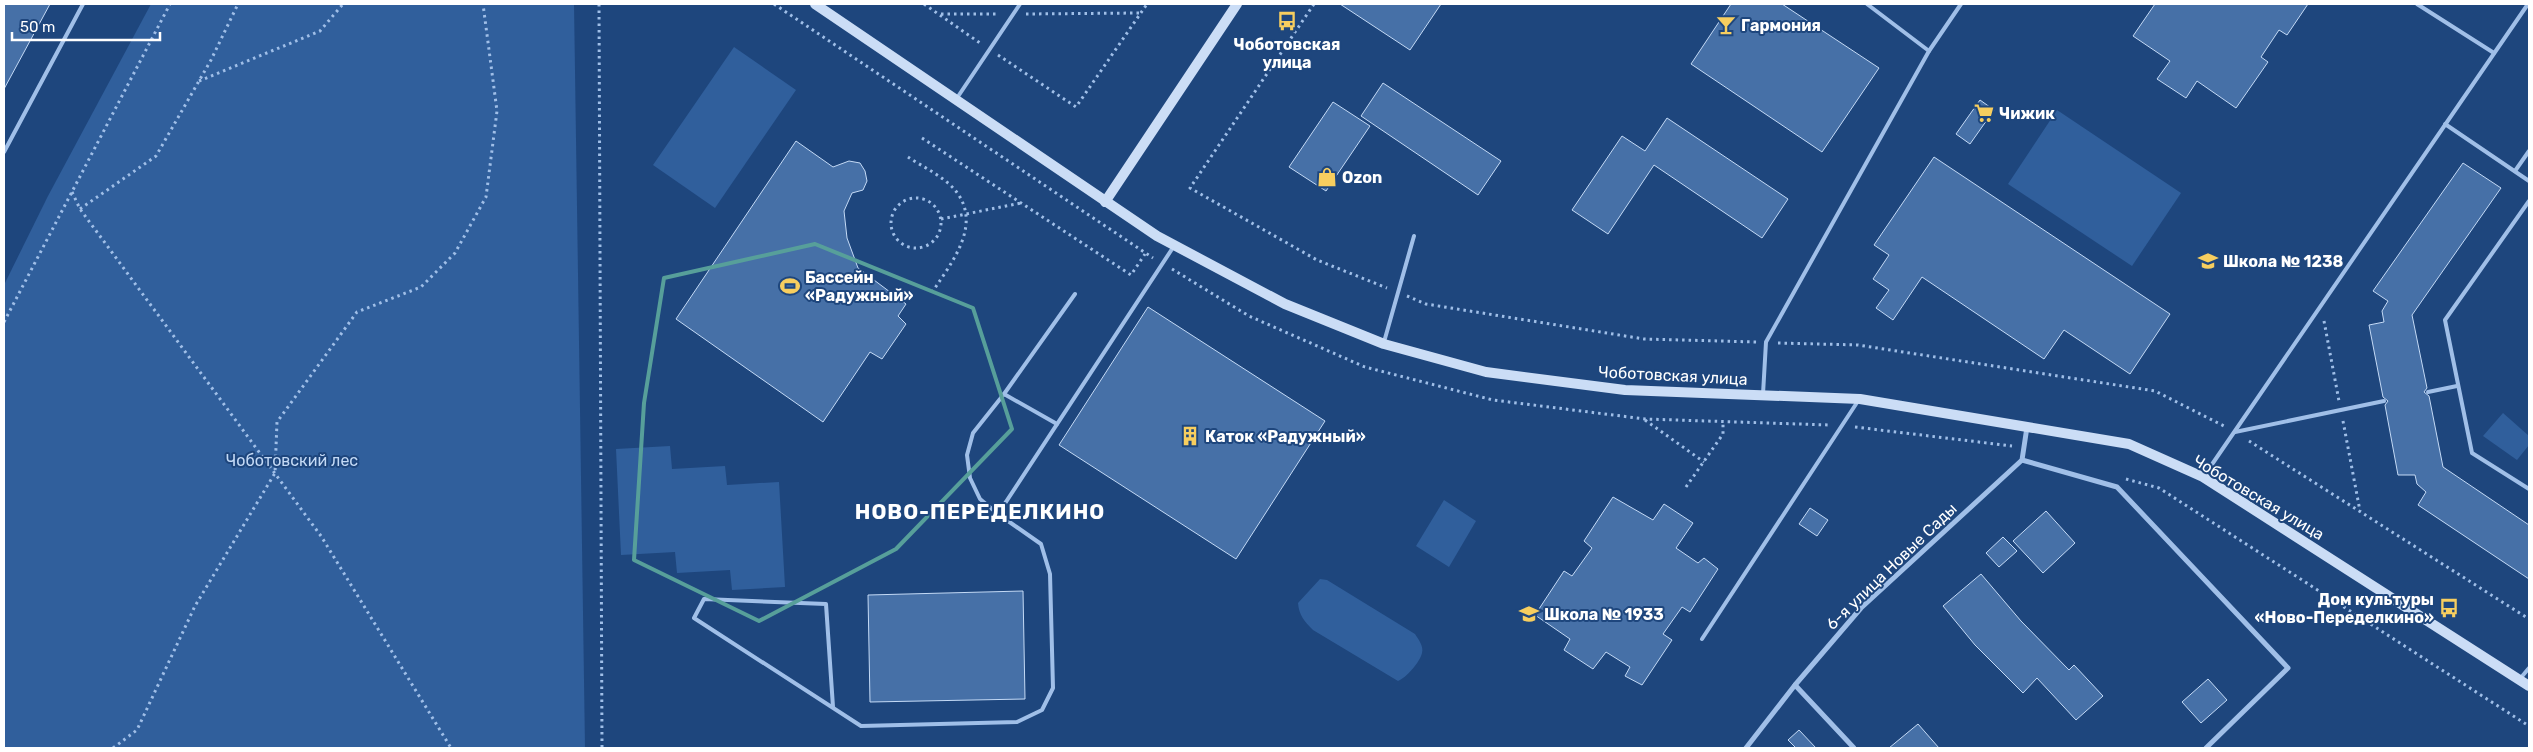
<svg xmlns="http://www.w3.org/2000/svg" width="2533" height="752" viewBox="0 0 2533 752" font-family="Rubik,sans-serif">
<style>
.green{fill:#305f9c}
.building{fill:#4670a7;stroke:#c4daf6}
.lines{fill:none;stroke-linecap:round;stroke-linejoin:round}
.path{stroke:#a0bfe8;stroke-width:3;stroke-dasharray:2.5 4;stroke-linecap:butt}
.lane{stroke:#a0bfe8;stroke-width:4}
.street{stroke:#a0bfe8;stroke-width:5}
.secondary{stroke:#cbddf6;stroke-width:10}
.marked{fill:none;stroke:#579f9a;stroke-width:4;stroke-linejoin:round}
.labels{text-anchor:middle;stroke-width:4;stroke-linejoin:round;paint-order:stroke}
.poi-label{font-size:16px;font-weight:bold;fill:#fff;stroke:#1e467d;text-anchor:start}
.street-label{font-size:16px;fill:#fff;stroke:#1e467d}
.park-label{font-size:16px;fill:#c4daf6;stroke:#1e467d}
.district-label{font-size:21px;font-weight:bold;letter-spacing:1px;fill:#fff;stroke:#1e467d}
</style>
<rect width="100%" height="100%" fill="#1e467d"/>
<g class="green">
<path d="M 151,4 L 574,4 L 585,748 L 4,748 L 4,285 L 48,196 Z"/>
<path d="M 734,47 L 796,90 L 715,208 L 653,165 Z"/>
<path d="M 2057,110 L 2181,193 L 2132,266 L 2008,184 Z"/>
<path d="M 2503,413 L 2529,436 L 2529,445 L 2517,460 L 2483,436 Z"/>
<path d="M 670,446 L 672,469 L 725,466 L 727,485 L 779,482 L 785,587 L 732,590 L 730,570 L 677,573 L 675,552 L 621,555 L 616,449 Z"/>
<path d="M 1444,500 L 1476,521 L 1449,567 L 1416,546 Z"/>
<path d="M 1320,579 L 1327,580 L 1415,634 C 1418,639 1424,646 1422,653 C 1420,662 1406,678 1398,681 L 1313,630 C 1304,621 1299,615 1298,603 Z"/>
</g>
<g class="building">
<path d="M 4,4 L 50,4 L 4,89 Z"/>
<path d="M 1340,4 L 1441,4 L 1410,50 Z"/>
<path d="M 1731,4 L 1782,4 L 1879,68 L 1822,152 L 1691,64 Z"/>
<path d="M 2155,4 L 2308,4 L 2287,35 L 2279,30 L 2261,57 L 2268,62 L 2236,108 L 2197,81 L 2186,98 L 2157,79 L 2170,61 L 2133,36 Z"/>
<path d="M 1383,83 L 1501,161 L 1478,195 L 1361,116 Z"/>
<path d="M 1980,100 L 1994,110 L 1970,144 L 1956,134 Z"/>
<path d="M 1333,102 L 1370,126 L 1326,191 L 1289,167 Z"/>
<path d="M 1667,118 L 1788,199 L 1762,238 L 1654,165 L 1608,234 L 1572,210 L 1622,136 L 1645,151 Z"/>
<path d="M 796,141 L 833,167 L 849,161 L 860,163 L 865,171 L 867,181 L 863,190 L 852,193 L 844,211 L 847,238 L 858,268 L 906,304 L 898,316 L 906,324 L 882,359 L 870,352 L 823,422 L 676,319 Z"/>
<path d="M 1934,157 L 2170,314 L 2130,374 L 2064,330 L 2044,359 L 1922,277 L 1893,320 L 1876,308 L 1889,290 L 1873,279 L 1889,255 L 1874,245 Z"/>
<path d="M 2463,163 L 2501,188 L 2412,315 L 2427,388 L 2424,392 L 2429,396 L 2443,467 L 2529,525 L 2529,579 L 2418,505 L 2426,492 L 2417,484 L 2415,475 L 2398,475 L 2385,405 L 2388,401 L 2383,397 L 2369,325 L 2384,322 L 2382,311 L 2388,301 L 2373,291 Z"/>
<path d="M 1148,307 L 1325,421 L 1236,559 L 1059,445 Z"/>
<path d="M 1613,497 L 1653,520 L 1664,504 L 1693,523 L 1676,548 L 1698,563 L 1704,558 L 1718,569 L 1690,612 L 1682,607 L 1663,634 L 1672,640 L 1642,685 L 1625,676 L 1630,667 L 1606,652 L 1593,669 L 1564,650 L 1570,639 L 1535,615 L 1564,571 L 1572,576 L 1592,548 L 1584,541 Z"/>
<path d="M 1810,508 L 1828,520 L 1817,536 L 1799,524 Z"/>
<path d="M 2046,511 L 2075,543 L 2043,573 L 2013,541 Z"/>
<path d="M 2003,537 L 2017,551 L 1999,567 L 1986,553 Z"/>
<path d="M 1981,574 L 2021,621 L 2069,670 L 2074,665 L 2103,696 L 2076,720 L 2037,678 L 2023,693 L 1975,645 L 1943,606 Z"/>
<path d="M 1023,591 L 1025,699 L 870,702 L 868,595 Z"/>
<path d="M 2208,679 L 2227,700 L 2201,723 L 2182,702 Z"/>
<path d="M 1918,724 L 1939,748 L 1889,748 Z"/>
<path d="M 1799,730 L 1816,748 L 1796,748 L 1788,740 Z"/>
</g>
<g class="lines">
<g class="path">
<path d="M 599,4 L 602,748"/>
<path d="M 774,4 L 1153,258"/>
<path d="M 924,4 L 980,43"/>
<path d="M 1314,4 L 1190,188 L 1317,260 L 1387,288"/>
<path d="M 941,14 L 999,14"/>
<path d="M 1026,14 L 1139,13"/>
<path d="M 998,55 L 1076,107 L 1147,4"/>
<path d="M 199,81 L 320,31 L 343,4"/>
<path d="M 922,138 L 1131,275 L 1145,254"/>
<path d="M 908,157 C 923,167 943,176 955,190 C 983,224 952,262 933,291"/>
<path d="M 72,192 L 80,209 L 321,536 L 451,748"/>
<circle cx="916" cy="223" r="25"/>
<path d="M 80,209 L 156,156 L 211,60 L 238,4"/>
<path d="M 941,219 L 1021,203"/>
<path d="M 1172,269 L 1249,316 L 1365,367 L 1493,400 L 1645,419 L 1829,425"/>
<path d="M 1407,296 L 1426,304 L 1644,339 L 1757,342"/>
<path d="M 2324,321 L 2339,401"/>
<path d="M 4,322 L 170,4"/>
<path d="M 1778,343 L 1858,345 L 2155,391 L 2224,426"/>
<path d="M 1645,420 L 1704,462"/>
<path d="M 2343,421 L 2360,511"/>
<path d="M 1855,427 L 2012,446"/>
<path d="M 2249,441 L 2529,619"/>
<path d="M 2126,479 L 2159,488 L 2529,726"/>
<path d="M 1686,487 L 1723,434 L 1723,421"/>
<path d="M 113,748 L 137,730 L 195,606 L 275,473 L 277,422 L 357,312 L 421,287 L 455,253 L 486,197 L 497,111 L 483,4"/>
</g>
<g class="lane">
<path d="M 1867,4 L 1929,51"/>
<path d="M 2417,4 L 2494,53"/>
<path d="M 957,98 L 1020,4"/>
<path d="M 2445,124 L 2529,181"/>
<path d="M 4,152 L 83,4"/>
<path d="M 2515,171 L 2529,151"/>
<path d="M 2529,201 L 2445,320 L 2472,453 L 2529,489"/>
<path d="M 1384,342 L 1414,236"/>
<path d="M 2428,392 L 2457,386"/>
<path d="M 1004,394 L 1057,424"/>
<path d="M 1763,394 L 1766,342 L 1929,51 L 1961,4"/>
<path d="M 2235,432 L 2384,401"/>
<path d="M 2204,476 L 2528,4"/>
<path d="M 998,514 L 980,499 L 970,478 L 967,455 L 973,433 L 1004,394 L 1075,294"/>
<path d="M 1702,639 L 1858,401"/>
<path d="M 2519,680 L 2529,668"/>
<path d="M 833,707 L 826,604 L 704,599 L 694,618 L 861,726 L 1017,722 L 1042,710 L 1053,688 L 1050,574 L 1041,544 L 998,514 L 1174,246"/>
</g>
<g class="street">
<path d="M 2022,460 L 2117,487 L 2288,668 L 2206,748"/>
<path d="M 1795,685 L 1854,748"/>
<path d="M 1746,748 L 1795,685 L 1861,608 L 2022,460 L 2027,427"/>
</g>
<g class="secondary">
<path d="M 815,4 L 1157,236 L 1285,304 L 1384,344 L 1486,372 L 1625,390 L 1860,399 L 2129,444 L 2203,477 L 2529,686"/>
<path d="M 1105,202 L 1237,4"/>
</g>
</g>
<path class="marked" d="M 815,244 L 973,308 L 1012,429 L 896,549 L 759,621 L 634,560 L 644,403 L 664,278 Z"/>
<defs>
<symbol id="bus-bare" viewBox="-9 -9 18 18"><path d="M-5-6H5V4H4V6H2V4H-2V6H-4V4H-5ZM-3.5-4V0h7V-4ZM-3.5 1.2v1.5H-2V1.2ZM2 1.2v1.5H3.5V1.2Z" fill="#f7ce5f" stroke="#1e467d" stroke-width="2.5" paint-order="stroke"/></symbol>
<symbol id="bar-bare" viewBox="-9 -9 18 18"><path d="M-6-5H6L.8 .8V4.5H3.5V6h-7V4.5H-.8V.8Z" fill="#f7ce5f" stroke="#1e467d" stroke-width="2.5" paint-order="stroke"/></symbol>
<symbol id="supermarket-bare" viewBox="-9 -9 18 18"><path d="M-6-5.5h2.5l.6 2H6L4.5 2H-2.5L-4.4-4H-6ZM-1.5 3.2a1.3 1.3 0 1 0 .1 0ZM3 3.2a1.3 1.3 0 1 0 .1 0Z" fill="#f7ce5f" stroke="#1e467d" stroke-width="2.5" paint-order="stroke"/></symbol>
<symbol id="shop-bare" viewBox="-9 -9 18 18"><path d="M-5-2.5h2.3a2.7 3.5 0 0 1 5.4 0H5L5.5 6h-11ZM-1.5-2.5h3a1.5 2.3 0 0 0-3 0Z" fill="#f7ce5f" stroke="#1e467d" stroke-width="2.5" paint-order="stroke"/></symbol>
<symbol id="school-bare" viewBox="-9 -9 18 18"><path d="M0-5L7-2L0 1L-7-2ZM-4 1L0 2.5L4 1V4Q0 6-4 4Z" fill="#f7ce5f" stroke="#1e467d" stroke-width="2.5" paint-order="stroke"/></symbol>
<symbol id="stadium-bare" viewBox="-9 -9 18 18"><path d="M0-5a6.5 5 0 1 0 0 10a6.5 5 0 1 0 0-10ZM-3.5-1.8h7v3.6h-7Z" fill="#f7ce5f" stroke="#1e467d" stroke-width="2.5" paint-order="stroke"/></symbol>
<symbol id="building-bare" viewBox="-9 -9 18 18"><path d="M-4-6H4V6H1V3H-1V6H-4ZM-2.5-4.3h1.7v1.8h-1.7ZM.8-4.3h1.7v1.8H.8ZM-2.5-1h1.7V.8h-1.7ZM.8-1h1.7V.8H.8Z" fill="#f7ce5f" stroke="#1e467d" stroke-width="2.5" paint-order="stroke"/></symbol>
</defs>
<g fill-rule="evenodd">
<use href="#bus-bare" x="1273" y="7" width="28" height="28"/>
<use href="#bar-bare" x="1712" y="11" width="28" height="28"/>
<use href="#supermarket-bare" x="1970" y="99" width="28" height="28"/>
<use href="#shop-bare" x="1313" y="163" width="28" height="28"/>
<use href="#school-bare" x="2194" y="247" width="28" height="28"/>
<use href="#stadium-bare" x="776" y="272" width="28" height="28"/>
<use href="#building-bare" x="1176" y="422" width="28" height="28"/>
<use href="#bus-bare" x="2435" y="594" width="28" height="28"/>
<use href="#school-bare" x="1515" y="600" width="28" height="28"/>
</g>
<g class="labels">
<g class="poi-label">
<text x="1741" y="31">Гармония</text>
<text x="1287" y="50" text-anchor="middle">Чоботовская<tspan x="1287" dy="18">улица</tspan></text>
<text x="1999" y="119">Чижик</text>
<text x="1342" y="183">Ozon</text>
<text x="2223" y="267">Школа № 1238</text>
<text x="805" y="283">Бассейн<tspan x="805" dy="18">«Радужный»</tspan></text>
<text x="1205" y="442">Каток «Радужный»</text>
<text x="2434" y="605" text-anchor="end">Дом культуры<tspan x="2434" dy="18">«Ново-Переделкино»</tspan></text>
<text x="1544" y="620">Школа № 1933</text>
</g>
<g class="street-label">
<text transform="translate(1673 375) rotate(3)" y="6">Чоботовская улица</text>
<text transform="translate(2259 497) rotate(31)" y="6">Чоботовская улица</text>
<text transform="translate(1891 566) rotate(-44)" y="6">6-я улица Новые Сады</text>
</g>
<g class="park-label">
<text x="292" y="466">Чоботовский лес</text>
</g>
<g class="district-label">
<text x="980" y="519">НОВО-ПЕРЕДЕЛКИНО</text>
</g>
</g>
<rect width="2533" height="752" fill="none" stroke="#ffffff" stroke-width="10"/>
<path d="M12 32v8h148v-8" fill="none" stroke="#ffffff" stroke-width="2.5"/>
<text x="20" y="32" font-size="15" fill="#ffffff" stroke="#1e467d" stroke-width="4" paint-order="stroke">50 m</text>
</svg>
